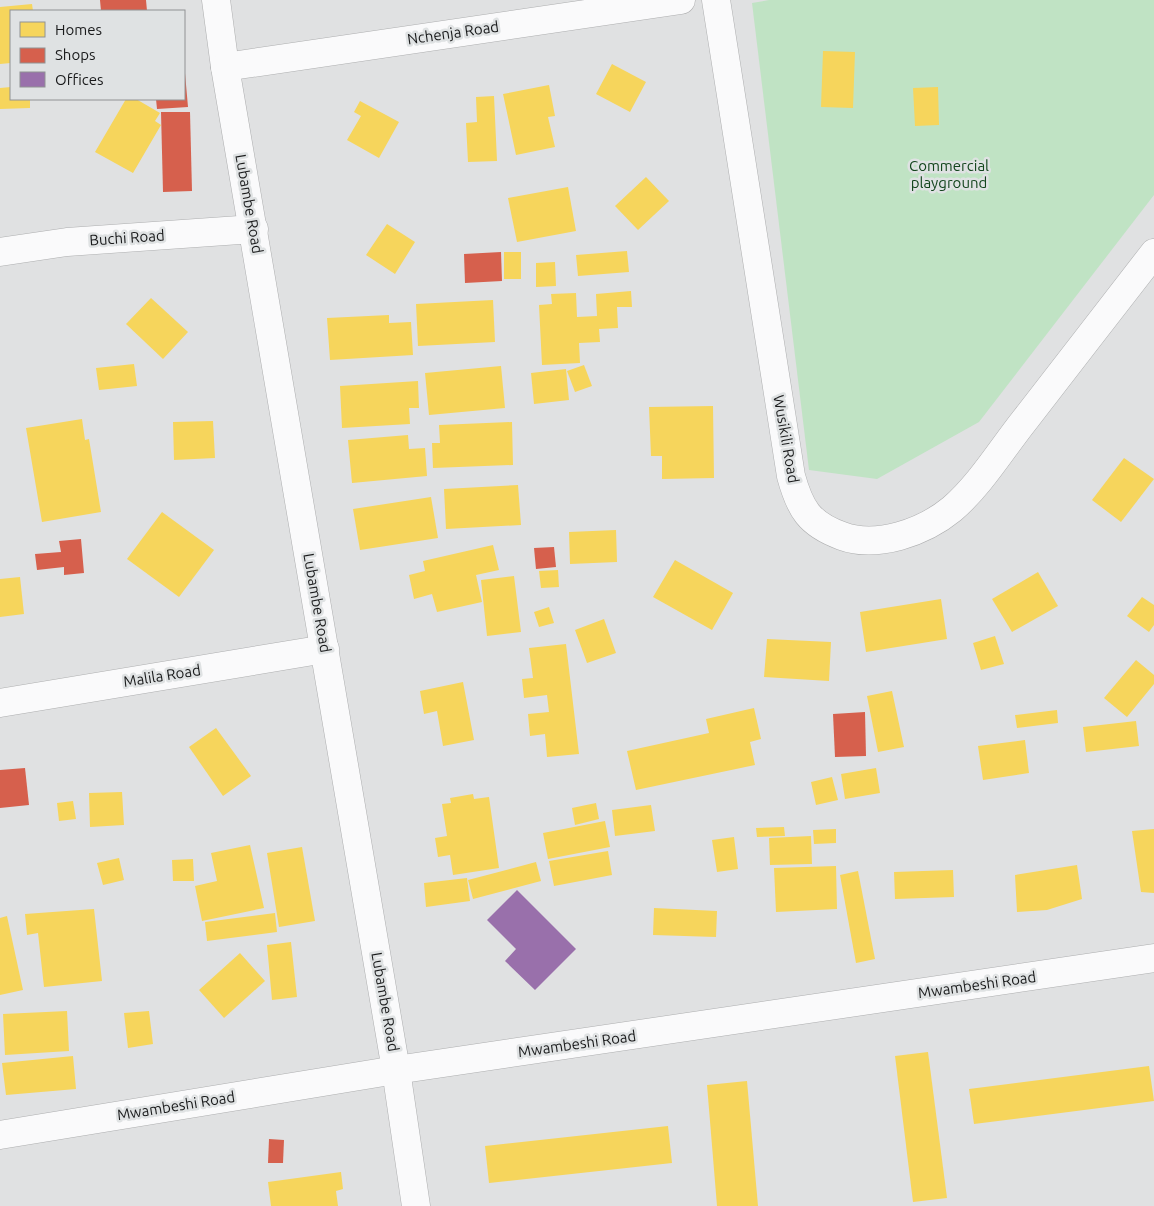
<svg xmlns="http://www.w3.org/2000/svg" width="1154" height="1206" viewBox="0 0 1154 1206" font-family="Ubuntu,sans-serif">
<style>
.green{fill:#c0e3c4}
.homes{fill:#f6d55c}
.shops{fill:#d6604d}
.offices{fill:#9970ab}
.lines{fill:none;stroke-linecap:round;stroke-linejoin:round}
.street-casing{stroke:#adaeaf;stroke-width:29}
.street{stroke:#fafafb;stroke-width:28}
.labels{text-anchor:middle;stroke-width:5;stroke-linejoin:round;paint-order:stroke}
.street-label{font-size:15px;fill:#191a1b;stroke:#dfe2e3}
.park-label{font-size:15px;fill:#13451d;stroke:#dfe2e3}
</style>
<rect width="100%" height="100%" fill="#e0e1e2"/>
<path class="green" d="M 769,0 L 1154,0 L 1154,195 L 979,422 L 877,479 L 809,470 L 752,3 Z"/>
<g class="homes">
<path d="M 32,4 L 33,11 L 11,11 L 11,63 L 0,64 L 0,7 Z"/>
<path d="M 823,51 L 855,52 L 853,108 L 821,107 Z"/>
<path d="M 612,64 L 646,82 L 630,112 L 596,94 Z"/>
<path d="M 549,85 L 555,116 L 548,117 L 555,147 L 516,155 L 503,94 Z"/>
<path d="M 11,87 L 11,99 L 30,99 L 30,108 L 0,109 L 0,88 Z"/>
<path d="M 938,87 L 939,125 L 915,126 L 913,88 Z"/>
<path d="M 494,96 L 497,161 L 468,162 L 466,123 L 477,122 L 476,97 Z"/>
<path d="M 126,99 L 136,99 L 160,113 L 155,121 L 161,125 L 133,173 L 95,152 Z"/>
<path d="M 360,101 L 399,122 L 379,158 L 347,140 L 361,116 L 354,112 Z"/>
<path d="M 646,177 L 669,201 L 638,230 L 615,206 Z"/>
<path d="M 568,187 L 576,231 L 517,242 L 508,198 Z"/>
<path d="M 387,224 L 415,242 L 395,274 L 366,255 Z"/>
<path d="M 627,251 L 629,272 L 578,276 L 576,255 Z"/>
<rect x="504" y="252" width="17" height="27"/>
<path d="M 555,262 L 556,286 L 536,287 L 536,263 Z"/>
<path d="M 631,291 L 632,307 L 617,307 L 618,328 L 599,329 L 600,342 L 579,343 L 580,363 L 542,365 L 539,305 L 552,304 L 551,294 L 576,293 L 577,317 L 597,316 L 596,294 Z"/>
<path d="M 151,298 L 188,332 L 163,359 L 126,324 Z"/>
<path d="M 493,300 L 495,342 L 418,346 L 416,304 Z"/>
<path d="M 389,315 L 389,323 L 411,322 L 413,355 L 330,360 L 327,318 Z"/>
<path d="M 134,364 L 137,386 L 99,390 L 96,368 Z"/>
<path d="M 584,365 L 592,386 L 575,392 L 567,371 Z"/>
<path d="M 501,366 L 505,408 L 429,415 L 425,373 Z"/>
<path d="M 566,369 L 569,400 L 534,404 L 531,373 Z"/>
<path d="M 418,381 L 419,408 L 409,408 L 410,424 L 342,428 L 340,386 Z"/>
<path d="M 713,406 L 714,478 L 662,479 L 662,456 L 651,456 L 649,407 Z"/>
<path d="M 82,419 L 85,440 L 89,439 L 101,512 L 42,522 L 26,428 Z"/>
<path d="M 213,421 L 215,458 L 174,460 L 173,422 Z"/>
<path d="M 512,422 L 513,465 L 433,468 L 432,443 L 440,443 L 439,425 Z"/>
<path d="M 408,435 L 409,449 L 425,448 L 427,476 L 352,483 L 348,440 Z"/>
<path d="M 1124,458 L 1154,479 L 1121,522 L 1092,500 Z"/>
<path d="M 518,485 L 521,525 L 446,529 L 444,489 Z"/>
<path d="M 431,497 L 438,538 L 360,550 L 353,509 Z"/>
<path d="M 162,512 L 214,550 L 179,597 L 127,559 Z"/>
<path d="M 616,530 L 617,562 L 570,564 L 569,532 Z"/>
<path d="M 493,545 L 499,570 L 476,575 L 482,602 L 437,612 L 432,594 L 414,599 L 409,575 L 425,571 L 423,561 Z"/>
<path d="M 675,560 L 733,593 L 712,630 L 653,597 Z"/>
<path d="M 558,570 L 559,587 L 541,588 L 539,571 Z"/>
<path d="M 1038,572 L 1058,606 L 1012,632 L 992,599 Z"/>
<path d="M 514,576 L 521,632 L 487,636 L 481,580 Z"/>
<path d="M 20,577 L 24,614 L 0,617 L 0,579 Z"/>
<path d="M 1142,597 L 1154,605 L 1154,625 L 1149,632 L 1127,616 Z"/>
<path d="M 941,599 L 947,639 L 866,652 L 860,612 Z"/>
<path d="M 549,607 L 554,623 L 539,627 L 534,612 Z"/>
<path d="M 604,619 L 616,653 L 587,663 L 575,630 Z"/>
<path d="M 995,636 L 1004,664 L 981,670 L 973,643 Z"/>
<path d="M 767,639 L 831,642 L 829,681 L 764,677 Z"/>
<path d="M 566,644 L 579,754 L 547,757 L 545,734 L 530,736 L 528,714 L 549,712 L 547,695 L 524,698 L 522,679 L 533,678 L 529,648 Z"/>
<path d="M 1136,660 L 1154,675 L 1154,684 L 1127,717 L 1104,698 Z"/>
<path d="M 463,682 L 474,740 L 443,746 L 437,711 L 424,714 L 420,691 Z"/>
<path d="M 892,691 L 904,747 L 878,752 L 867,696 Z"/>
<path d="M 754,708 L 761,739 L 750,742 L 755,765 L 636,790 L 627,751 L 709,733 L 706,719 Z"/>
<path d="M 1057,710 L 1058,723 L 1017,728 L 1015,715 Z"/>
<path d="M 1136,721 L 1139,746 L 1086,752 L 1083,727 Z"/>
<path d="M 216,728 L 251,776 L 223,796 L 189,747 Z"/>
<path d="M 1025,740 L 1029,773 L 983,780 L 978,746 Z"/>
<path d="M 876,768 L 880,793 L 845,799 L 841,774 Z"/>
<path d="M 832,777 L 838,800 L 816,805 L 811,782 Z"/>
<path d="M 122,792 L 124,825 L 90,827 L 89,793 Z"/>
<path d="M 473,794 L 474,799 L 489,797 L 499,868 L 453,875 L 450,855 L 438,857 L 435,838 L 447,836 L 442,804 L 451,803 L 450,798 Z"/>
<path d="M 73,801 L 76,819 L 59,821 L 57,803 Z"/>
<path d="M 596,803 L 599,819 L 575,825 L 572,808 Z"/>
<path d="M 651,805 L 655,831 L 615,836 L 612,810 Z"/>
<path d="M 605,821 L 610,847 L 548,859 L 543,833 Z"/>
<path d="M 784,827 L 785,836 L 757,837 L 756,828 Z"/>
<path d="M 836,829 L 836,843 L 814,844 L 813,830 Z"/>
<path d="M 1154,829 L 1154,893 L 1141,892 L 1132,831 Z"/>
<path d="M 811,836 L 812,864 L 770,865 L 769,838 Z"/>
<path d="M 734,837 L 738,869 L 717,872 L 712,840 Z"/>
<path d="M 250,845 L 264,908 L 202,921 L 195,886 L 217,881 L 211,853 Z"/>
<path d="M 302,847 L 315,921 L 279,927 L 267,853 Z"/>
<path d="M 608,851 L 612,875 L 554,886 L 549,861 Z"/>
<path d="M 119,858 L 124,880 L 103,885 L 97,863 Z"/>
<path d="M 193,859 L 194,881 L 173,881 L 172,860 Z"/>
<path d="M 536,862 L 541,881 L 473,899 L 468,880 Z"/>
<path d="M 1077,865 L 1082,899 L 1047,910 L 1017,912 L 1015,875 Z"/>
<path d="M 836,866 L 837,909 L 776,912 L 774,868 Z"/>
<path d="M 953,870 L 954,897 L 895,899 L 894,872 Z"/>
<path d="M 858,871 L 875,959 L 856,963 L 840,875 Z"/>
<path d="M 467,878 L 470,901 L 426,907 L 424,883 Z"/>
<path d="M 654,908 L 717,911 L 716,937 L 653,935 Z"/>
<path d="M 94,909 L 102,981 L 44,987 L 38,933 L 27,935 L 25,914 Z"/>
<path d="M 275,913 L 277,932 L 207,941 L 205,922 Z"/>
<path d="M 7,916 L 23,990 L 0,995 L 0,918 Z"/>
<path d="M 291,942 L 297,997 L 272,1000 L 267,945 Z"/>
<path d="M 240,953 L 265,981 L 224,1018 L 199,990 Z"/>
<path d="M 67,1011 L 69,1051 L 5,1055 L 3,1014 Z"/>
<path d="M 149,1011 L 153,1044 L 128,1048 L 124,1013 Z"/>
<path d="M 928,1052 L 947,1198 L 913,1202 L 895,1056 Z"/>
<path d="M 73,1056 L 76,1089 L 6,1095 L 2,1063 Z"/>
<path d="M 1149,1066 L 1154,1101 L 974,1124 L 969,1089 Z"/>
<path d="M 747,1081 L 758,1206 L 717,1206 L 707,1085 Z"/>
<path d="M 668,1126 L 672,1163 L 489,1183 L 485,1146 Z"/>
<path d="M 341,1172 L 343,1189 L 336,1191 L 338,1206 L 271,1206 L 268,1182 Z"/>
</g>
<g class="shops">
<path d="M 100,0 L 146,0 L 147,11 L 101,11 Z"/>
<path d="M 184,62 L 188,107 L 157,109 L 156,99 L 184,99 Z"/>
<path d="M 161,112 L 190,112 L 192,191 L 163,192 Z"/>
<path d="M 501,252 L 502,281 L 465,283 L 464,254 Z"/>
<path d="M 81,539 L 84,573 L 64,575 L 64,567 L 37,570 L 35,554 L 61,552 L 59,541 Z"/>
<path d="M 554,547 L 556,567 L 536,569 L 534,548 Z"/>
<path d="M 865,712 L 866,756 L 835,757 L 833,714 Z"/>
<path d="M 25,768 L 29,805 L 0,808 L 0,770 Z"/>
<path d="M 269,1139 L 284,1140 L 283,1163 L 268,1163 Z"/>
</g>
<path class="offices" d="M 517,890 L 576,949 L 535,990 L 505,961 L 516,949 L 487,920 Z"/>
<g class="lines">
<defs>
<g id="street">
<path d="M 216,0 L 225,67 L 396,1070 L 416,1206"/>
<path d="M 716,0 L 791,476 C 800,509 809,524 842,536 C 877,549 924,532 952,509 C 980,485 1001,450 1024,421 C 1067,365 1111,309 1154,253"/>
<path d="M 225,67 L 681,0"/>
<path d="M 0,252 L 67,242 L 254,229"/>
<path d="M 0,703 L 325,649"/>
<path d="M 0,1135 L 396,1070 L 1154,958"/>
</g>
</defs>
<use href="#street" class="street-casing"/>
<use href="#street" class="street"/>
</g>
<g class="labels">
<g class="street-label">
<text transform="translate(453 33) rotate(-8)" y="5">Nchenja Road</text>
<text transform="translate(249 204) rotate(80)" y="5">Lubambe Road</text>
<text transform="translate(127 238) rotate(-4)" y="5">Buchi Road</text>
<text transform="translate(786 439) rotate(80)" y="5">Wusikili Road</text>
<text transform="translate(317 603) rotate(80)" y="5">Lubambe Road</text>
<text transform="translate(162 676) rotate(-9)" y="5">Malila Road</text>
<text transform="translate(977 985) rotate(-8)" y="5">Mwambeshi Road</text>
<text transform="translate(385 1002) rotate(80)" y="5">Lubambe Road</text>
<text transform="translate(577 1044) rotate(-8)" y="5">Mwambeshi Road</text>
<text transform="translate(176 1106) rotate(-9)" y="5">Mwambeshi Road</text>
</g>
<g class="park-label">
<text x="949" y="171">Commercial<tspan x="949" dy="17">playground</tspan></text>
</g>
</g>
<rect x="10" y="10" width="175" height="90" fill="#dfe2e3" stroke="#909293"/>
<rect x="20" y="22" width="25" height="15" fill="#f6d55c" stroke="#909293"/>
<text x="55" y="35" font-size="15" fill="#191a1b">Homes</text>
<rect x="20" y="48" width="25" height="15" fill="#d6604d" stroke="#909293"/>
<text x="55" y="60" font-size="15" fill="#191a1b">Shops</text>
<rect x="20" y="72" width="25" height="15" fill="#9970ab" stroke="#909293"/>
<text x="55" y="85" font-size="15" fill="#191a1b">Offices</text>
</svg>
